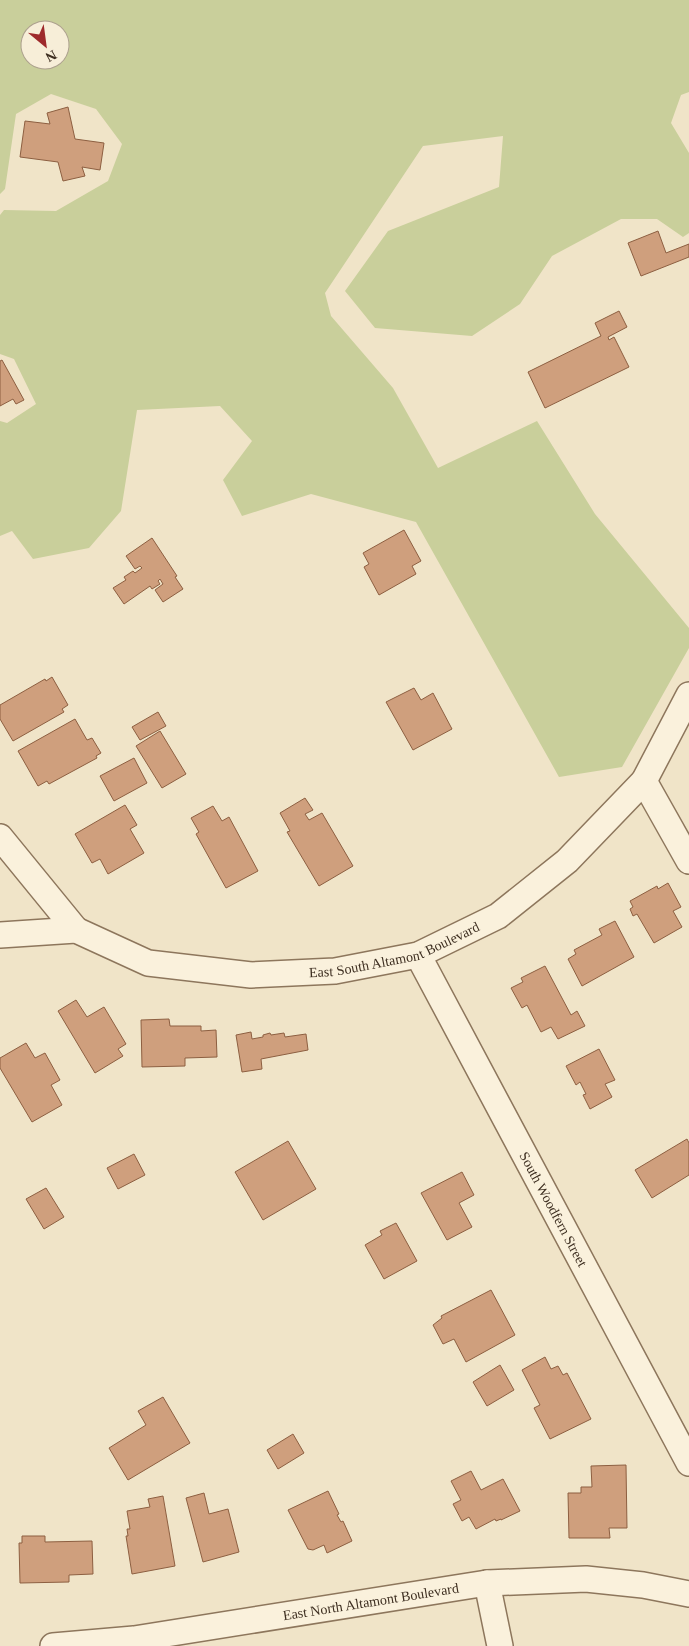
<svg xmlns="http://www.w3.org/2000/svg" width="689" height="1646" viewBox="0 0 689 1646" font-family="'Times New Roman',serif">
<style>
.green{fill:#c9cf9b;fill-rule:evenodd}
.building{fill:#cf9f7d;stroke:#8d5f41}
.lines{fill:none;stroke-linecap:round;stroke-linejoin:round}
.minor-casing{stroke:#8d765c;stroke-width:28}
.minor{stroke:#faf1dc;stroke-width:25}
.labels{text-anchor:middle;stroke-width:4.5;stroke-linejoin:round;paint-order:stroke}
.street-label{font-size:14px;fill:#3d2e20;stroke:#f7eed8}
</style>
<rect width="100%" height="100%" fill="#f0e4c8"/>
<path class="green" d="M 0,0 L 689,0 L 689,92 L 681,95 L 671,123 L 689,153 L 689,233 L 683,237 L 657,219 L 621,219 L 552,256 L 520,304 L 472,336 L 375,328 L 345,291 L 388,231 L 499,187 L 503,136 L 423,146 L 325,293 L 331,316 L 393,388 L 438,468 L 537,421 L 595,514 L 689,628 L 689,648 L 622,767 L 559,777 L 416,522 L 311,494 L 242,516 L 223,480 L 252,441 L 220,406 L 137,410 L 121,511 L 89,548 L 33,559 L 12,531 L 0,536 L 0,421 L 7,423 L 36,404 L 14,359 L 0,354 L 0,215 L 4,210 L 56,211 L 108,181 L 122,144 L 96,109 L 51,94 L 16,114 L 5,189 L 0,194 ZM 30,30 L 60,30 L 60,60 L 30,60 Z"/>
<g class="building">
<path d="M 68,107 L 75,139 L 104,143 L 100,170 L 82,167 L 85,176 L 63,181 L 58,162 L 20,157 L 25,121 L 50,124 L 47,113 Z"/>
<path d="M 658,231 L 666,253 L 689,244 L 689,257 L 641,276 L 628,243 Z"/>
<path d="M 619,311 L 627,327 L 608,337 L 609,340 L 614,337 L 629,367 L 545,408 L 528,372 L 601,336 L 595,323 Z"/>
<path d="M 2,360 L 24,400 L 16,404 L 13,399 L 0,406 L 0,361 Z"/>
<path d="M 404,530 L 421,561 L 412,566 L 416,574 L 379,595 L 364,567 L 369,564 L 363,553 Z"/>
<path d="M 152,538 L 177,576 L 175,577 L 183,589 L 163,602 L 155,590 L 163,584 L 160,579 L 158,581 L 160,584 L 152,589 L 150,586 L 124,604 L 113,588 L 126,580 L 124,577 L 133,571 L 135,573 L 142,568 L 140,566 L 135,569 L 126,556 Z"/>
<path d="M 52,677 L 68,705 L 62,709 L 64,712 L 13,741 L 0,719 L 0,705 L 45,679 L 46,681 Z"/>
<path d="M 414,688 L 421,700 L 433,693 L 452,729 L 413,750 L 386,702 Z"/>
<path d="M 158,712 L 166,726 L 140,740 L 132,727 Z"/>
<path d="M 75,719 L 87,740 L 92,738 L 101,753 L 96,756 L 97,758 L 49,784 L 47,781 L 38,786 L 18,751 Z"/>
<path d="M 160,731 L 186,774 L 162,788 L 136,746 Z"/>
<path d="M 134,758 L 147,783 L 114,801 L 100,776 Z"/>
<path d="M 305,798 L 313,810 L 305,814 L 309,820 L 322,813 L 353,866 L 319,886 L 287,832 L 290,831 L 280,813 Z"/>
<path d="M 125,805 L 137,825 L 130,829 L 144,853 L 108,874 L 100,859 L 92,863 L 75,834 Z"/>
<path d="M 213,806 L 222,821 L 229,817 L 258,871 L 226,888 L 196,834 L 199,832 L 191,818 Z"/>
<path d="M 668,883 L 681,907 L 673,911 L 682,927 L 654,943 L 637,914 L 633,916 L 630,909 L 633,907 L 630,901 L 657,886 L 658,889 Z"/>
<path d="M 615,921 L 634,957 L 582,986 L 568,959 L 576,954 L 574,950 L 602,935 L 599,929 Z"/>
<path d="M 545,966 L 571,1015 L 577,1011 L 585,1026 L 558,1039 L 551,1027 L 541,1032 L 527,1005 L 522,1008 L 511,988 L 523,982 L 521,978 Z"/>
<path d="M 76,1000 L 87,1017 L 104,1007 L 126,1044 L 118,1049 L 123,1056 L 95,1073 L 58,1011 Z"/>
<path d="M 169,1019 L 170,1026 L 201,1026 L 201,1031 L 216,1030 L 217,1057 L 185,1058 L 185,1066 L 142,1067 L 141,1020 Z"/>
<path d="M 251,1032 L 252,1039 L 263,1037 L 263,1035 L 270,1033 L 271,1035 L 284,1033 L 285,1037 L 306,1034 L 308,1050 L 261,1059 L 262,1069 L 242,1072 L 236,1035 Z"/>
<path d="M 26,1043 L 35,1058 L 45,1053 L 60,1080 L 51,1085 L 62,1105 L 32,1122 L 0,1068 L 0,1058 Z"/>
<path d="M 599,1049 L 615,1080 L 605,1084 L 612,1097 L 590,1109 L 583,1095 L 586,1094 L 580,1082 L 576,1085 L 566,1066 Z"/>
<path d="M 687,1139 L 689,1143 L 689,1175 L 652,1198 L 635,1170 Z"/>
<path d="M 288,1141 L 316,1189 L 263,1220 L 235,1172 Z"/>
<path d="M 134,1154 L 145,1175 L 118,1189 L 107,1168 Z"/>
<path d="M 462,1172 L 474,1195 L 459,1203 L 472,1227 L 447,1240 L 421,1193 Z"/>
<path d="M 46,1188 L 64,1217 L 44,1229 L 26,1199 Z"/>
<path d="M 396,1223 L 417,1261 L 384,1279 L 365,1245 L 382,1235 L 380,1231 Z"/>
<path d="M 491,1290 L 515,1335 L 466,1362 L 454,1339 L 443,1344 L 433,1325 L 442,1318 L 441,1316 Z"/>
<path d="M 545,1357 L 551,1369 L 558,1366 L 563,1375 L 567,1373 L 591,1419 L 550,1439 L 534,1408 L 540,1405 L 522,1370 Z"/>
<path d="M 500,1365 L 514,1390 L 487,1406 L 473,1382 Z"/>
<path d="M 163,1397 L 190,1443 L 128,1480 L 109,1448 L 146,1425 L 138,1411 Z"/>
<path d="M 293,1434 L 304,1453 L 278,1469 L 267,1450 Z"/>
<path d="M 626,1465 L 627,1528 L 609,1528 L 610,1538 L 569,1538 L 568,1493 L 581,1493 L 581,1487 L 592,1487 L 591,1466 Z"/>
<path d="M 471,1471 L 481,1490 L 503,1479 L 520,1511 L 501,1520 L 501,1519 L 496,1521 L 495,1519 L 476,1529 L 469,1517 L 462,1521 L 453,1504 L 461,1500 L 451,1481 Z"/>
<path d="M 328,1491 L 339,1514 L 337,1515 L 341,1522 L 343,1521 L 352,1541 L 327,1553 L 324,1545 L 313,1550 L 308,1549 L 288,1510 Z"/>
<path d="M 204,1493 L 209,1514 L 228,1509 L 239,1552 L 203,1562 L 186,1498 Z"/>
<path d="M 163,1496 L 175,1566 L 132,1574 L 126,1536 L 128,1536 L 127,1529 L 130,1529 L 127,1511 L 150,1507 L 148,1499 Z"/>
<path d="M 22,1536 L 45,1536 L 45,1542 L 92,1541 L 93,1574 L 69,1575 L 69,1582 L 20,1583 L 19,1543 L 22,1543 Z"/>
</g>
<g class="lines">
<defs>
<g id="minor">
<path d="M 644,781 L 689,861"/>
<path d="M 0,837 L 76,930"/>
<path id="s1" d="M 0,935 L 76,930 L 148,963 L 251,975 L 335,971 L 418,955 L 498,916 L 567,861 L 644,781 L 689,695"/>
<path id="s2" d="M 418,955 L 689,1463"/>
<path d="M 487,1583 L 500,1646"/>
<path id="s3" d="M 53,1646 L 134,1639 L 487,1583 L 586,1579 L 643,1585 L 689,1594"/>
</g>
</defs>
<use href="#minor" class="minor-casing"/>
<use href="#minor" class="minor"/>
</g>
<g class="labels">
<g class="street-label">
<text dy="5" stroke="none"><textPath href="#s1" startOffset="406">East South Altamont Boulevard</textPath></text>
<text dy="5" stroke="none"><textPath href="#s2" startOffset="288">South Woodfern Street</textPath></text>
<text dy="5" stroke="none"><textPath href="#s3" startOffset="321">East North Altamont Boulevard</textPath></text>
</g>
</g>
<g transform="translate(45 45) rotate(151)"><circle r="24" fill="#f7eed8" stroke="#ada18e"/>
<path d="M0-4L9 19L0 12L-9 19Z" fill="#9e2a2b"/>
<text y="-8" font-size="14" font-weight="bold" text-anchor="middle" fill="#3d2e20">N</text>
</g>
</svg>
